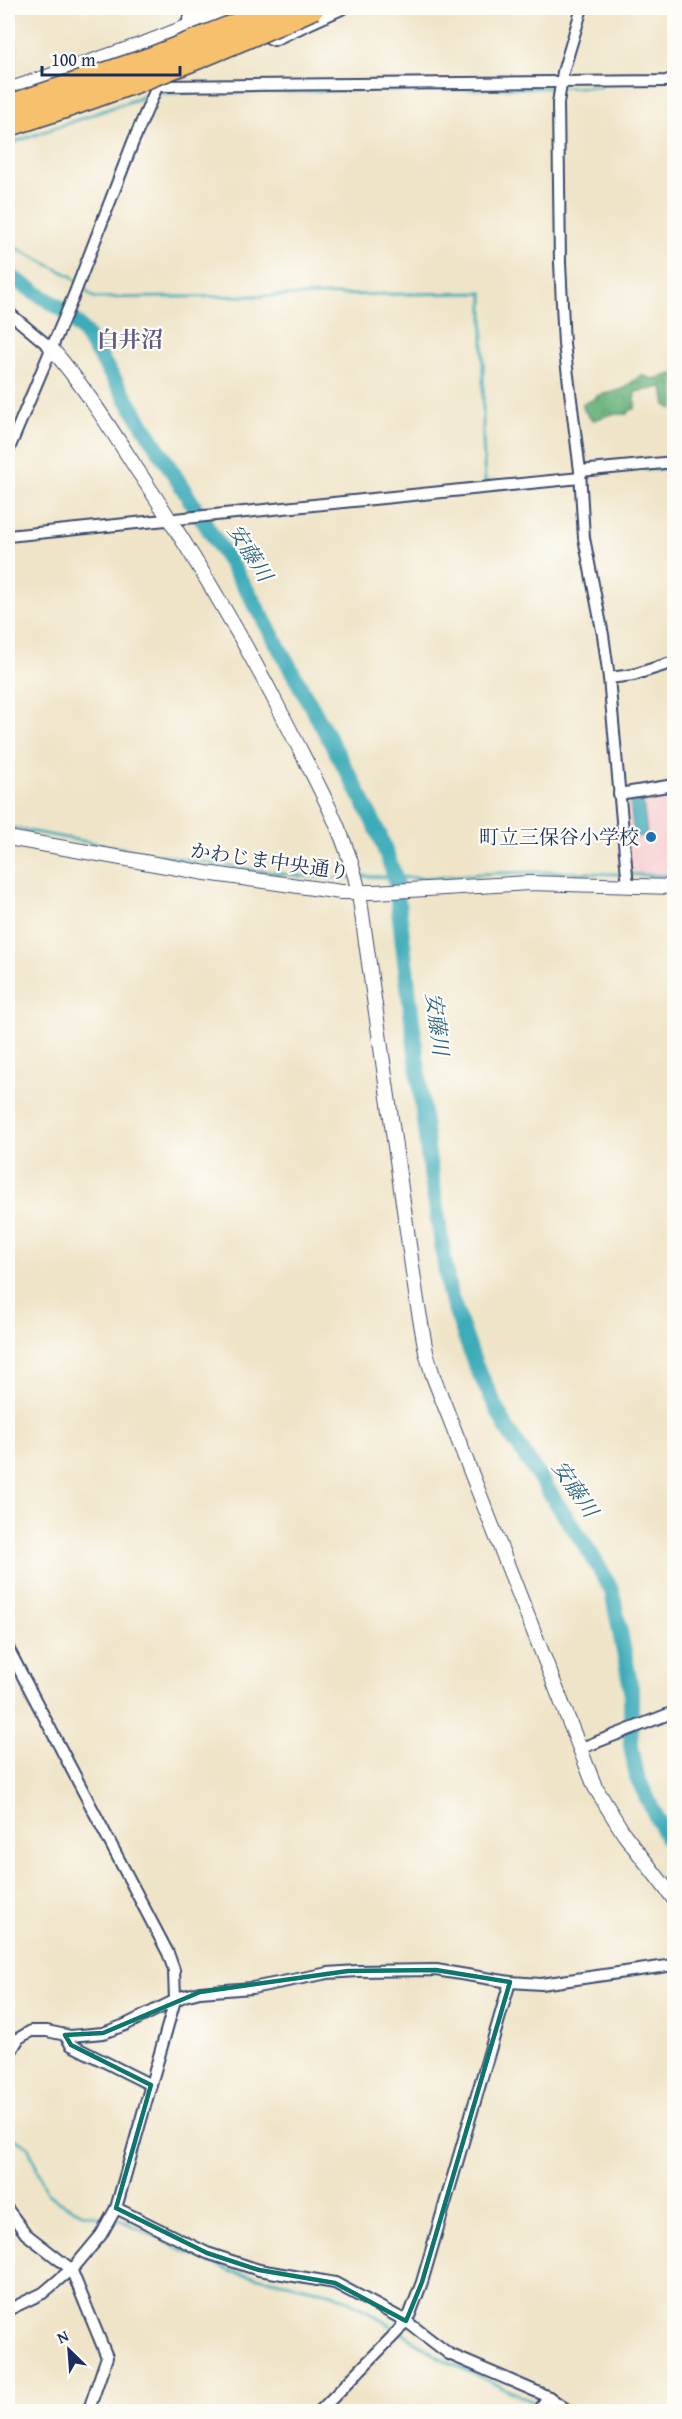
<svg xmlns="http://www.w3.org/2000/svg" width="682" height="2419" viewBox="0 0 682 2419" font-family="'Gentium Book Plus','Noto Serif JP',serif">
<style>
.built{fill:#f7cfd1}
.forest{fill:url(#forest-crowns);stroke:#40706c;stroke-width:1.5}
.water{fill:#3dacb9;stroke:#2c6e8c;stroke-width:1.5}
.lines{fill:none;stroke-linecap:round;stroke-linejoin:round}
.stream{stroke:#3dacb9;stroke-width:3}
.river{stroke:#3dacb9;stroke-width:16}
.minor-casing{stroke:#3b4a6e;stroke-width:14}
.tertiary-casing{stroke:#3b4a6e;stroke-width:16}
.minor{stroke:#fff;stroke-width:10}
.tertiary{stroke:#fff;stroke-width:14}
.motorway-bridge-casing{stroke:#3b4a6e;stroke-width:24;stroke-linecap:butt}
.motorway-bridge{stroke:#f7c06c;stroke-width:21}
.marked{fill:none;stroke:#0f766e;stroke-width:4.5;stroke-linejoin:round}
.poi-dot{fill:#1f6fb2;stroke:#fdfcf7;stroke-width:2}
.labels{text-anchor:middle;stroke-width:4.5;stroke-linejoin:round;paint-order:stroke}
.poi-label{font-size:20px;fill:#1b2f5e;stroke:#fdfcf7;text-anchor:end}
.street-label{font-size:20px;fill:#1b2f5e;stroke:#fdfcf7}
.water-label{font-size:21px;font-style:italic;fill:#296182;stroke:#fdfcf7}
.quarter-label{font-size:22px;font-weight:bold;fill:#635a84;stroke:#fdfcf7}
</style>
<defs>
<pattern id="forest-crowns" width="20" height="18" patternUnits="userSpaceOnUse" patternTransform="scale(1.5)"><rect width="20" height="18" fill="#66b17a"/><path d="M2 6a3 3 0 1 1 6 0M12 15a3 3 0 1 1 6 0" fill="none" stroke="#539067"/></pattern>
</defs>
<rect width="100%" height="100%" fill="#fdfcf7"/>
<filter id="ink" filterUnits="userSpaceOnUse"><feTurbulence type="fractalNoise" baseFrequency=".0167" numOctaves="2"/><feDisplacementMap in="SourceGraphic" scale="12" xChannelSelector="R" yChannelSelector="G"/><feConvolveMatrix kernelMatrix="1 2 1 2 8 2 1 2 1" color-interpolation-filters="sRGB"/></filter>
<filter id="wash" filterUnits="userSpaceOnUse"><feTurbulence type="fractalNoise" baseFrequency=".008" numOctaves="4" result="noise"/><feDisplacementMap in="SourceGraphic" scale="24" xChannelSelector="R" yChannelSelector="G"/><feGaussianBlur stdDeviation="1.35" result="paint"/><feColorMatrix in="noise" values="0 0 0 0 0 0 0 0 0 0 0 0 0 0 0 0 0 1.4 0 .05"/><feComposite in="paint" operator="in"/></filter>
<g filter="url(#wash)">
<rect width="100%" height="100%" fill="#efe4c7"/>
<path class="built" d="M 674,790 L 674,878 L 632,876 L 624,799 Z"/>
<path class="forest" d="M 674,374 L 674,407 L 671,409 L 666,405 L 663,387 L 635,392 L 635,409 L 630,410 L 627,414 L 612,414 L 594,420 L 589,417 L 582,407 L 583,403 L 591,401 L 597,396 L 623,389 L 641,375 L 653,379 Z"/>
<path class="water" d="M 643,800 L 647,836 L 634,837 L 630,802 Z"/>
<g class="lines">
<g class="stream">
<path d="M 13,83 L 16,49 L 12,29 L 17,8"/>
<path d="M 157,93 L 601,87"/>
<path d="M 9,144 L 151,94"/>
<path d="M 8,196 L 11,185 L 8,134"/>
<path d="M 8,244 L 71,276 L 94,298 L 483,293 L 483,440 L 485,482 L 498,481"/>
<path d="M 645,470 L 674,468"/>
<path d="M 8,827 C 81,841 155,855 229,866 C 270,872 311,880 352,877"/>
<path d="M 359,876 L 424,878 L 496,873 L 556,872 L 674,876"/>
<path d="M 79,2040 L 105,2037"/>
<path d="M 8,2067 L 12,2058"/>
<path d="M 8,2135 L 28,2147 L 47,2193 L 60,2202 L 84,2214 L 121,2220 L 182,2250 L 233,2272 L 333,2293 L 373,2314 L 440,2358 L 540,2405"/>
<path d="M 546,2408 L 554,2412"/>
</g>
<path class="river" d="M 8,275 L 65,311 L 85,333 L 250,595 L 359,793 L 379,834 L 395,877 L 428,1154 L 449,1292 L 475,1364 L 507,1429 L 591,1554 L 612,1591 L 631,1688 L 631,1746 L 637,1777 L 666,1837 L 674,1846"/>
</g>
</g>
<g filter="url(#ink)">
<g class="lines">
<defs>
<g id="minor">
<path d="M 582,8 L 563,72 L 558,103 L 560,263 L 564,344 L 580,471 L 584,538 L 603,635 L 609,678 L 628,886"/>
<path d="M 264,27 L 269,38 L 274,40 L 344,8"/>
<path d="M 184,30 L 194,8"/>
<path d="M 157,86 L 666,81 L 674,78"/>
<path d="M 8,312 L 51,348"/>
<path d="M 8,451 L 74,295 L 133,142 L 159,82"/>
<path d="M 580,471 L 674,462"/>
<path d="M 8,536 L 580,478"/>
<path d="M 609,678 L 633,675 L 674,662"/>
<path d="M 619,794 L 674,785"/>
<path d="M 8,1648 L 168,1953 L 174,1970 L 175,2000 L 116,2208 L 101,2235 L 76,2265 L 43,2293 L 8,2310"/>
<path d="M 579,1749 L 674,1712"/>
<path d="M 65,2035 L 71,2045 L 151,2085"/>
<path d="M 8,2056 L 19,2038 L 31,2031 L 47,2031 L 70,2036 L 103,2033 L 125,2025 L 184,1996 L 200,1992 L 252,1988 L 328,1973 L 357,1971 L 436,1970 L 510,1982 L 541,1984 L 674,1965"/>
<path d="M 116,2208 L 207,2253 L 259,2270 L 335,2283 L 406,2321 L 449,2354 L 549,2397 L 570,2412"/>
<path d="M 8,2210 L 26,2234 L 71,2269 L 107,2357 L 88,2412"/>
<path d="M 319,2412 L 398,2331 L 410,2314 L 422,2282 L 510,1982"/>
<path d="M 538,2412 L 549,2397"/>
</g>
<g id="tertiary">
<path d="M 8,90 L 148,42 L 235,8"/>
<path d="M 51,348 C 85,387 112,431 140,474 C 196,558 247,644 292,734 C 318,785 347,836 359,893 L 417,1301 L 426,1352 L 433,1376 L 595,1787 L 624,1834 L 674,1899"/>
<path d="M 8,838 L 206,873 L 341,892 L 375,892 L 529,883 L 674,887"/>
</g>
</defs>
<use href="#minor" class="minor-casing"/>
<use href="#tertiary" class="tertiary-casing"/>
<use href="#minor" class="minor"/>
<use href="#tertiary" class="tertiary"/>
<defs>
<g id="motorway-bridge">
<path d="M 8,106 L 151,58 L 277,8"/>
<path d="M 8,126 C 113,93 214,54 314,8"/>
</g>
</defs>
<use href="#motorway-bridge" class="motorway-bridge-casing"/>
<use href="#motorway-bridge" class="motorway-bridge"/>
</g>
</g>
<path class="marked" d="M 436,1970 L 510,1982 L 422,2282 L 406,2321 L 335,2283 L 259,2270 L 207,2253 L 116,2208 L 151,2085 L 71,2045 L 65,2035 L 103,2033 L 200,1992 L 348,1971 Z"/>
<circle class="poi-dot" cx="651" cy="837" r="6"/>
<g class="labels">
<g class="poi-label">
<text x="639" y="844">町立三保谷小学校</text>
</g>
<g class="street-label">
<text transform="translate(270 861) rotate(8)" y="7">かわじま中央通り</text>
</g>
<g class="water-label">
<text transform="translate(250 553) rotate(58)" y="7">安藤川</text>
<text transform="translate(437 1024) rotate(83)" y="7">安藤川</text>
<text transform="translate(575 1489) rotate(56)" y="7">安藤川</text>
</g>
<g class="quarter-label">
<text x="130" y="347">白井沼</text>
</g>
</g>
<rect width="682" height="2419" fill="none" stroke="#fdfcf7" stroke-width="30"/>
<g transform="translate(69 2350) rotate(335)" stroke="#fdfcf7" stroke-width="4.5" paint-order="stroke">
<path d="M0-4.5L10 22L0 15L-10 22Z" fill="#1b2f5e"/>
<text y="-9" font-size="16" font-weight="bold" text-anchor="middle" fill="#1b2f5e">N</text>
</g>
<path d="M42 66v9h138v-9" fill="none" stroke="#1b2f5e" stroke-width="3"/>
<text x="51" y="66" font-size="18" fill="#1b2f5e" stroke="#fdfcf7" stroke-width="4.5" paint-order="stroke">100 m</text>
</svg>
